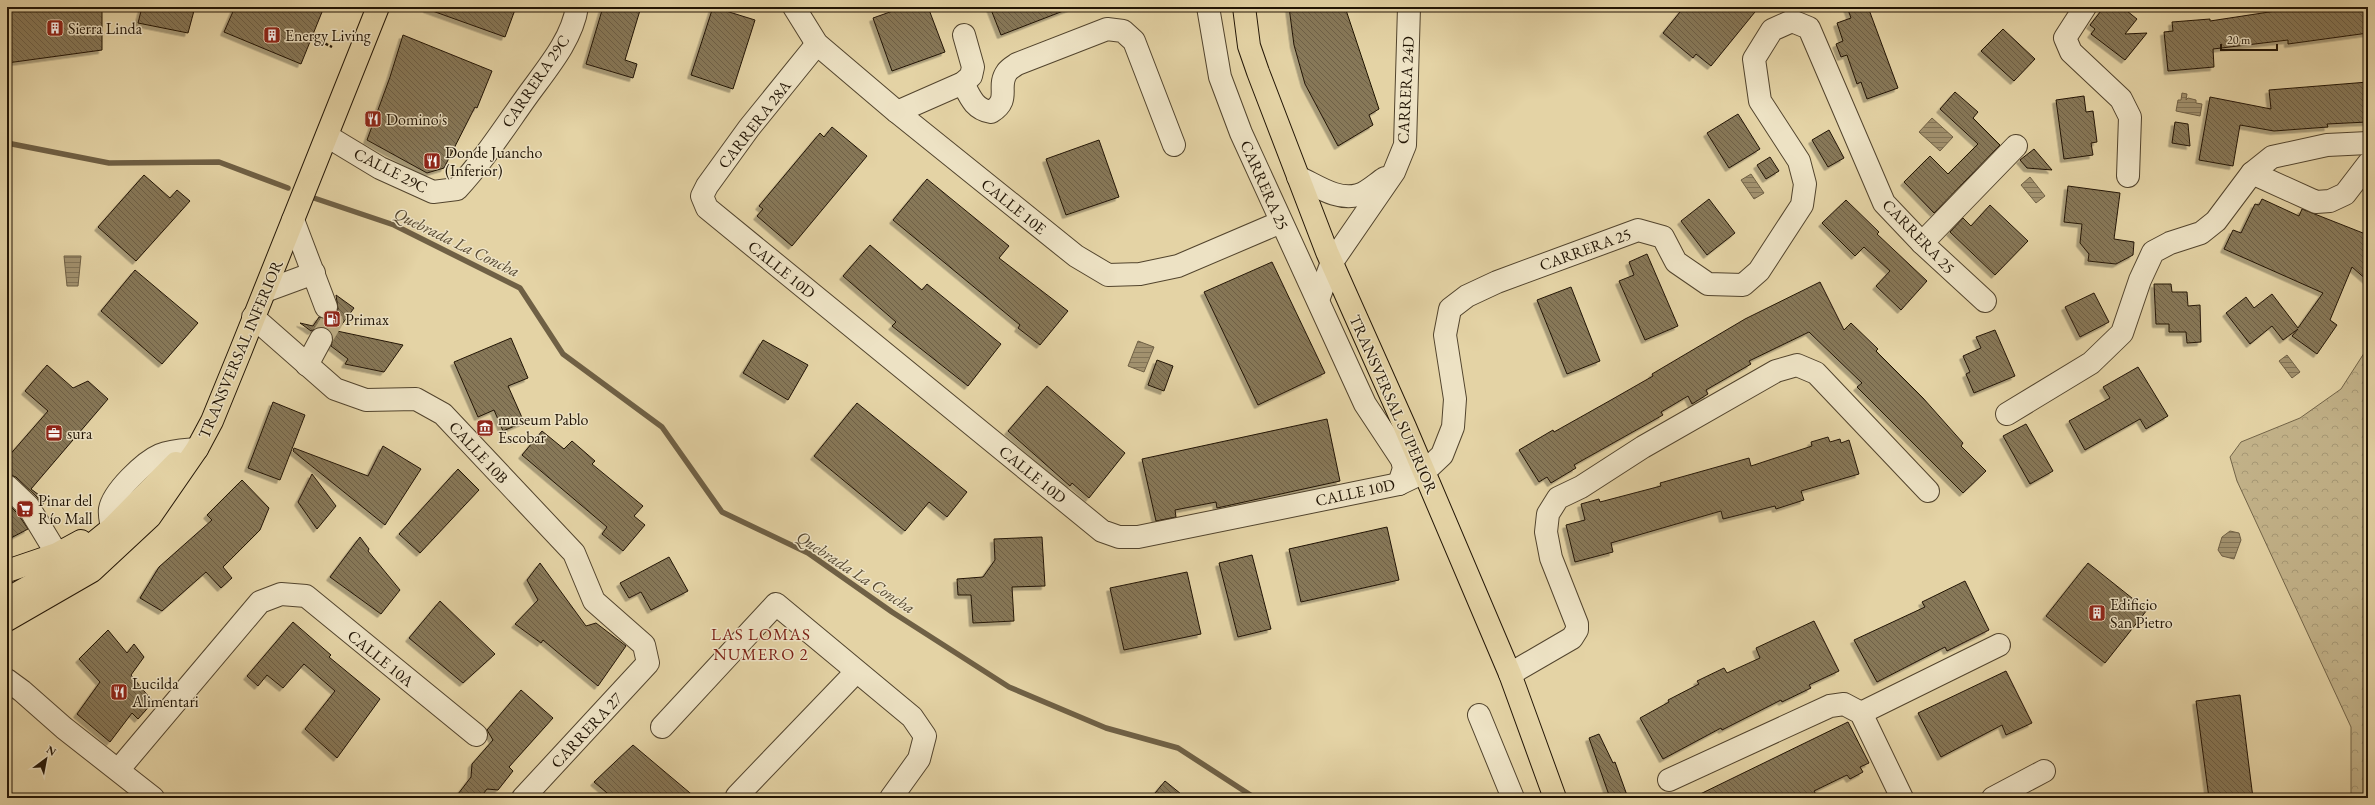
<svg xmlns="http://www.w3.org/2000/svg" width="2375" height="805" viewBox="0 0 2375 805" font-family="'EB Garamond',serif">
<style>
.forest{fill:url(#forest-crowns);stroke:#726448}
.water{fill:url(#water-rules);stroke:#6f6045}
.lines{fill:none;stroke-linecap:round;stroke-linejoin:round}
.stream{stroke:#6f6045;stroke-width:5.5}
.building{fill:url(#building-back-hatch);stroke:#221505;filter:url(#shadow)}
.minor-tunnel{stroke:#bdad85;stroke-width:22;stroke-dasharray:22 11;stroke-linecap:butt}
.minor-casing{stroke:#52442d;stroke-width:24}
.major-casing{stroke:#221505;stroke-width:24}
.path{stroke:#221505;stroke-width:2.5;stroke-dasharray:3 2;stroke-linecap:butt}
.minor{stroke:#ede2c4;stroke-width:22}
.major{stroke:#e4d3a5;stroke-width:22}
.labels{text-anchor:middle;stroke-width:3;stroke-linejoin:round;paint-order:stroke}
.poi-label{font-size:16px;fill:#221505;stroke:#ede2c4;text-anchor:start}
.street-label{font-size:16px;fill:#221505;stroke:#ede2c4}
.water-label{font-size:17px;font-style:italic;fill:#55472f;stroke:#ede2c4}
.neighbourhood-label{font-size:17px;letter-spacing:1px;fill:#7a1f14;stroke:#ede2c4}
</style>
<defs>
<pattern id="forest-crowns" width="20" height="18" patternUnits="userSpaceOnUse"><rect width="20" height="18" fill="#c3b38a"/><path d="M2 6a3 3 0 1 1 6 0M12 15a3 3 0 1 1 6 0" fill="none" stroke="#a79976"/></pattern>
<pattern id="water-rules" width="6" height="5" patternUnits="userSpaceOnUse"><rect width="6" height="5" fill="#a2926f"/><path d="M0 2.5h6" fill="none" stroke="#847659"/></pattern>
<pattern id="building-back-hatch" width="6" height="6" patternUnits="userSpaceOnUse"><rect width="6" height="6" fill="#877858"/><path d="M-1 5l2 2M0 0l6 6M5-1l2 2" fill="none" stroke="#6e6147"/></pattern>
<filter id="shadow"><feDropShadow dx="-3.5" dy="3.5" stdDeviation="0" flood-color="#0004"/></filter>
</defs>
<rect width="100%" height="100%" fill="#e4d3a5"/>
<filter id="stains"><feTurbulence type="fractalNoise" baseFrequency=".005" numOctaves="4"/><feColorMatrix values="0 0 0 0 .2 0 0 0 0 .09 0 0 0 0 .02 0 0 0 .5 -.17"/></filter>
<radialGradient id="worn" r=".72"><stop offset=".6" stop-color="#630" stop-opacity="0"/><stop offset="1" stop-color="#630" stop-opacity=".3"/></radialGradient>
<path class="forest" d="M 2368,347 L 2368,798 L 2351,798 L 2351,727 L 2237,481 L 2230,457 L 2241,442 L 2300,418 L 2341,389 Z"/>
<g class="water">
<path d="M 2182,93 L 2187,94 L 2186,100 L 2188,98 L 2196,100 L 2196,103 L 2202,104 L 2200,116 L 2176,111 L 2178,100 L 2181,100 Z"/>
<path d="M 1932,118 L 1953,137 L 1940,151 L 1919,132 Z"/>
<path d="M 1751,174 L 1764,193 L 1754,199 L 1741,180 Z"/>
<path d="M 2030,177 L 2045,196 L 2036,203 L 2021,185 Z"/>
<path d="M 64,256 L 81,256 L 78,286 L 67,286 Z"/>
<path d="M 1138,341 L 1154,347 L 1144,372 L 1128,366 Z"/>
<path d="M 2287,355 L 2300,372 L 2292,378 L 2279,361 Z"/>
<path d="M 2230,531 L 2239,533 L 2241,540 L 2234,559 L 2222,556 L 2218,550 L 2222,537 Z"/>
</g>
<g class="lines">
<g class="stream">
<path d="M 7,143 L 109,163 L 219,162 L 288,188"/>
<path d="M 311,197 L 394,225 L 520,288 L 563,354 L 662,427 L 722,512 L 808,553 L 892,612 L 1009,687 L 1106,728 L 1178,748 L 1255,798"/>
</g>
</g>
<g class="building">
<path d="M 7,7 L 102,7 L 102,50 L 7,63 Z"/>
<path d="M 142,7 L 195,7 L 188,33 L 138,23 Z"/>
<path d="M 235,7 L 324,7 L 301,64 L 224,32 Z"/>
<path d="M 427,7 L 516,7 L 505,37 L 427,9 Z"/>
<path d="M 603,7 L 641,7 L 625,60 L 637,64 L 633,78 L 586,64 Z"/>
<path d="M 713,7 L 755,20 L 733,89 L 691,75 Z"/>
<path d="M 904,7 L 928,7 L 945,52 L 892,71 L 873,18 Z"/>
<path d="M 990,7 L 1070,7 L 1071,8 L 1001,35 Z"/>
<path d="M 1289,7 L 1345,7 L 1379,109 L 1369,115 L 1373,125 L 1338,146 L 1305,84 L 1294,45 Z"/>
<path d="M 1684,7 L 1759,7 L 1711,66 L 1696,54 L 1693,58 L 1663,33 Z"/>
<path d="M 1847,7 L 1868,7 L 1898,88 L 1867,99 L 1861,82 L 1857,84 L 1847,55 L 1841,57 L 1836,44 L 1843,41 L 1837,23 L 1851,18 Z"/>
<path d="M 2104,7 L 2122,7 L 2137,19 L 2125,34 L 2147,33 L 2125,60 L 2091,34 L 2095,29 L 2090,25 Z"/>
<path d="M 2302,7 L 2368,7 L 2368,33 L 2288,44 L 2288,40 L 2213,49 L 2214,67 L 2168,71 L 2164,32 L 2173,31 L 2172,22 L 2210,19 L 2210,21 Z"/>
<path d="M 2003,29 L 2035,59 L 2014,81 L 1981,51 Z"/>
<path d="M 403,35 L 492,71 L 477,108 L 475,107 L 444,168 L 427,173 L 367,140 L 390,77 Z"/>
<path d="M 2368,82 L 2367,122 L 2327,124 L 2328,127 L 2274,131 L 2240,125 L 2233,166 L 2199,160 L 2210,97 L 2271,109 L 2269,90 Z"/>
<path d="M 1955,92 L 1978,112 L 1973,118 L 2000,145 L 1934,213 L 1904,182 L 1930,156 L 1948,174 L 1978,144 L 1940,109 Z"/>
<path d="M 2084,96 L 2086,112 L 2093,111 L 2097,142 L 2091,143 L 2093,155 L 2064,159 L 2056,100 Z"/>
<path d="M 1738,114 L 1760,149 L 1729,168 L 1707,133 Z"/>
<path d="M 2175,122 L 2188,124 L 2190,146 L 2172,143 Z"/>
<path d="M 832,127 L 867,156 L 792,246 L 757,216 L 763,209 L 759,206 L 820,133 L 824,137 Z"/>
<path d="M 1829,130 L 1844,158 L 1828,167 L 1812,140 Z"/>
<path d="M 1099,140 L 1119,197 L 1066,215 L 1046,159 Z"/>
<path d="M 2034,149 L 2052,170 L 2027,168 L 2020,160 Z"/>
<path d="M 1770,157 L 1779,171 L 1766,179 L 1757,165 Z"/>
<path d="M 144,175 L 170,198 L 177,190 L 190,201 L 136,261 L 98,227 Z"/>
<path d="M 927,179 L 1009,246 L 999,258 L 1068,311 L 1040,345 L 1018,328 L 1020,325 L 893,220 Z"/>
<path d="M 2068,186 L 2120,193 L 2114,239 L 2134,242 L 2133,255 L 2116,264 L 2088,261 L 2089,254 L 2080,243 L 2082,224 L 2064,222 Z"/>
<path d="M 1709,199 L 1735,233 L 1707,255 L 1681,221 Z"/>
<path d="M 2262,199 L 2299,216 L 2302,209 L 2368,235 L 2368,281 L 2352,267 L 2330,320 L 2337,325 L 2317,354 L 2292,336 L 2298,329 L 2283,340 L 2272,326 L 2250,344 L 2226,313 L 2246,297 L 2254,308 L 2272,294 L 2298,328 L 2323,293 L 2224,249 L 2233,230 L 2241,233 L 2255,204 L 2259,205 Z"/>
<path d="M 1846,200 L 1879,232 L 1877,234 L 1927,281 L 1901,310 L 1876,286 L 1890,271 L 1864,247 L 1855,256 L 1822,223 Z"/>
<path d="M 1990,205 L 2028,241 L 1995,275 L 1950,232 L 1963,218 L 1971,226 Z"/>
<path d="M 870,245 L 922,290 L 927,284 L 1001,344 L 968,386 L 892,326 L 896,322 L 843,276 Z"/>
<path d="M 1647,254 L 1678,326 L 1645,340 L 1619,281 L 1634,275 L 1629,262 Z"/>
<path d="M 1272,262 L 1325,373 L 1258,405 L 1204,292 Z"/>
<path d="M 135,270 L 198,323 L 162,364 L 101,311 Z"/>
<path d="M 1820,282 L 1844,330 L 1851,323 L 1878,349 L 1876,351 L 1923,398 L 1963,443 L 1961,446 L 1986,471 L 1963,493 L 1857,387 L 1862,383 L 1809,332 L 1749,361 L 1751,364 L 1706,390 L 1708,394 L 1692,404 L 1688,396 L 1661,412 L 1663,415 L 1574,465 L 1576,468 L 1551,483 L 1547,477 L 1539,482 L 1519,450 L 1553,430 L 1554,432 L 1611,400 L 1653,376 L 1652,374 L 1745,319 Z"/>
<path d="M 2154,284 L 2171,284 L 2172,292 L 2187,292 L 2188,306 L 2200,305 L 2201,342 L 2187,343 L 2186,332 L 2169,332 L 2169,324 L 2156,324 Z"/>
<path d="M 1571,287 L 1600,361 L 1567,374 L 1537,300 Z"/>
<path d="M 2094,293 L 2109,322 L 2080,337 L 2065,307 Z"/>
<path d="M 336,295 L 354,308 L 337,331 L 403,345 L 384,372 L 345,364 L 348,359 L 331,346 L 333,338 L 327,328 L 320,327 L 311,331 L 300,323 L 313,326 L 319,317 L 330,319 L 335,315 L 338,309 Z"/>
<path d="M 1995,330 L 2015,376 L 1974,393 L 1966,374 L 1970,372 L 1963,356 L 1981,348 L 1976,337 Z"/>
<path d="M 511,338 L 528,378 L 508,386 L 524,422 L 503,431 L 494,410 L 478,417 L 454,362 Z"/>
<path d="M 763,340 L 808,365 L 788,400 L 743,373 Z"/>
<path d="M 1157,360 L 1173,366 L 1164,391 L 1148,385 Z"/>
<path d="M 47,365 L 73,388 L 88,381 L 108,399 L 31,489 L 43,498 L 43,507 L 37,497 L 16,477 L 7,474 L 7,458 L 48,411 L 25,391 Z"/>
<path d="M 2138,367 L 2168,416 L 2146,429 L 2140,419 L 2085,450 L 2069,421 L 2110,398 L 2103,387 Z"/>
<path d="M 1047,386 L 1125,453 L 1089,498 L 1072,483 L 1070,486 L 1008,431 Z"/>
<path d="M 273,402 L 305,415 L 280,480 L 248,468 Z"/>
<path d="M 857,403 L 967,492 L 947,517 L 929,502 L 905,531 L 814,456 Z"/>
<path d="M 1327,419 L 1340,481 L 1217,508 L 1216,502 L 1175,510 L 1176,517 L 1156,521 L 1142,459 Z"/>
<path d="M 2026,424 L 2053,471 L 2030,484 L 2003,436 Z"/>
<path d="M 542,431 L 564,449 L 572,441 L 595,461 L 592,464 L 643,506 L 634,516 L 645,525 L 623,551 L 602,534 L 607,527 L 522,455 Z"/>
<path d="M 1828,437 L 1830,442 L 1840,439 L 1841,443 L 1849,440 L 1859,474 L 1801,491 L 1804,500 L 1776,509 L 1775,506 L 1723,519 L 1721,511 L 1611,543 L 1613,552 L 1575,562 L 1566,525 L 1585,520 L 1581,504 L 1599,499 L 1600,502 L 1661,486 L 1660,483 L 1749,458 L 1751,466 L 1812,446 L 1811,442 Z"/>
<path d="M 383,446 L 421,469 L 385,525 L 293,451 L 294,448 L 368,476 Z"/>
<path d="M 458,469 L 479,490 L 420,553 L 399,534 Z"/>
<path d="M 312,474 L 336,506 L 317,529 L 298,502 Z"/>
<path d="M 242,480 L 269,508 L 260,530 L 223,567 L 232,578 L 221,588 L 206,572 L 162,611 L 140,598 L 159,567 L 212,520 L 207,515 Z"/>
<path d="M 7,503 L 18,514 L 28,529 L 7,540 Z"/>
<path d="M 1387,527 L 1399,580 L 1301,602 L 1289,549 Z"/>
<path d="M 360,537 L 369,549 L 368,551 L 400,590 L 381,614 L 330,577 Z"/>
<path d="M 1042,537 L 1045,586 L 1012,587 L 1014,621 L 973,623 L 971,595 L 958,595 L 957,579 L 983,577 L 995,560 L 994,539 Z"/>
<path d="M 1252,555 L 1271,629 L 1238,637 L 1219,563 Z"/>
<path d="M 669,557 L 688,591 L 651,610 L 641,592 L 629,598 L 620,583 Z"/>
<path d="M 540,563 L 586,626 L 596,623 L 626,646 L 598,686 L 543,640 L 541,643 L 515,624 L 538,600 L 527,580 Z"/>
<path d="M 2088,563 L 2147,610 L 2105,663 L 2046,616 Z"/>
<path d="M 1187,572 L 1201,634 L 1124,650 L 1110,588 Z"/>
<path d="M 1965,581 L 1989,630 L 1947,651 L 1945,647 L 1877,682 L 1854,640 L 1925,607 L 1922,602 Z"/>
<path d="M 440,601 L 495,654 L 463,683 L 409,638 Z"/>
<path d="M 1814,621 L 1839,671 L 1809,685 L 1811,688 L 1782,702 L 1781,700 L 1722,730 L 1721,728 L 1663,759 L 1640,718 L 1669,702 L 1668,700 L 1699,684 L 1697,681 L 1724,668 L 1727,673 L 1760,658 L 1756,648 Z"/>
<path d="M 293,622 L 331,655 L 329,657 L 380,699 L 337,758 L 305,729 L 335,691 L 304,664 L 283,688 L 267,675 L 258,686 L 247,676 Z"/>
<path d="M 108,630 L 127,653 L 134,644 L 144,657 L 131,675 L 153,702 L 138,719 L 132,713 L 110,742 L 77,714 L 100,682 L 79,659 Z"/>
<path d="M 2006,671 L 2032,723 L 2006,735 L 2002,725 L 1941,757 L 1918,713 Z"/>
<path d="M 521,690 L 553,718 L 509,767 L 513,771 L 498,790 L 487,789 L 480,798 L 455,798 L 471,777 L 472,764 L 493,740 L 487,730 Z"/>
<path d="M 2240,695 L 2253,798 L 2209,798 L 2196,701 Z"/>
<path d="M 1848,722 L 1869,763 L 1860,767 L 1863,772 L 1850,779 L 1847,775 L 1814,791 L 1818,798 L 1692,798 Z"/>
<path d="M 1599,734 L 1613,763 L 1615,762 L 1628,798 L 1610,798 L 1589,738 Z"/>
<path d="M 633,745 L 696,798 L 613,798 L 594,782 Z"/>
<path d="M 1165,781 L 1186,798 L 1151,798 Z"/>
</g>
<g class="lines">
<path class="minor-tunnel" d="M 321,339 L 332,321 L 326,307"/>
<defs>
<g id="minor">
<path d="M 794,7 L 817,44 L 897,112 L 1076,256 L 1108,275 L 1140,274 L 1178,266 L 1281,222"/>
<path d="M 1208,7 L 1220,77 L 1241,133 L 1365,404 L 1402,460 L 1404,468 L 1399,484"/>
<path d="M 2085,7 L 2065,38 L 2071,52 L 2121,99 L 2130,117 L 2128,176"/>
<path d="M 817,44 L 749,128 L 707,186 L 702,196 L 707,208 L 1102,531 L 1119,537 L 1138,537 L 1399,484 L 1424,472 L 1442,455 L 1453,427 L 1455,399 L 1445,335 L 1450,309 L 1467,296 L 1497,282 L 1638,230 L 1663,237 L 1676,262 L 1708,284 L 1743,285 L 1759,271 L 1802,205 L 1805,184 L 1799,161 L 1760,101 L 1754,59 L 1772,30 L 1792,21 L 1809,28 L 1884,203 L 1922,243 L 1985,301"/>
<path d="M 963,83 C 970,97 974,109 991,112 C 1012,99 996,87 1007,72 C 1009,69 1014,66 1017,64 L 1107,29 L 1123,31 L 1134,41 L 1174,145"/>
<path d="M 897,112 L 963,83 L 971,76 L 973,67 L 964,35"/>
<path d="M 327,136 L 380,168 L 433,192 L 457,189 C 483,161 503,130 525,99 C 544,72 572,41 577,7"/>
<path d="M 2252,173 L 2316,202 L 2330,201 L 2345,194 L 2368,164"/>
<path d="M 1298,177 C 1316,185 1337,201 1358,195 C 1367,193 1377,183 1385,178"/>
<path d="M 293,220 L 326,307"/>
<path d="M 1922,243 L 2016,146"/>
<path d="M 265,291 L 314,273"/>
<path d="M 1318,300 L 1332,262 L 1394,172 L 1405,145 L 1409,7"/>
<path d="M 253,317 L 335,389 L 366,400 L 416,399 L 443,414 L 574,553 L 594,601 L 644,645 L 648,663 L 523,798"/>
<path d="M 307,365 L 321,339"/>
<path d="M 2007,414 L 2091,363 L 2122,333 L 2140,280 L 2153,252 L 2170,243 L 2201,233 L 2216,221 L 2252,173 L 2272,157 L 2327,145 L 2368,143"/>
<path d="M 7,486 L 28,506 L 57,554"/>
<path d="M 112,528 C 111,522 109,515 110,509 C 113,492 144,462 160,455 C 172,450 185,450 197,449"/>
<path d="M 1510,674 L 1572,638 L 1577,630 L 1577,624 L 1551,558 L 1546,532 L 1548,514 L 1558,498 L 1581,487 L 1643,447 L 1776,371 L 1797,365 L 1816,373 L 1928,491"/>
<path d="M 7,680 L 22,691 L 64,728 L 153,798"/>
<path d="M 1861,713 L 1999,645"/>
<path d="M 1479,715 L 1513,798"/>
<path d="M 662,727 L 776,604 L 912,717 L 925,736 L 919,759 L 891,798"/>
<path d="M 119,769 L 260,602 L 281,594 L 306,596 L 476,735"/>
<path d="M 1669,780 L 1830,706 L 1844,704 L 1861,713 L 1902,798"/>
<path d="M 737,796 L 856,672"/>
<path d="M 1993,798 L 2044,771"/>
</g>
<g id="major">
<path d="M 1244,7 L 1249,46 L 1258,72 L 1327,252 L 1405,427 L 1510,674 L 1555,798"/>
<path d="M 7,571 L 57,554 L 81,541"/>
<path d="M 7,599 L 65,566 L 112,528 L 176,463"/>
<path d="M 7,620 L 92,571 L 150,517 L 197,449 L 212,421 L 241,350 L 378,7"/>
</g>
</defs>
<use href="#minor" class="minor-casing"/>
<use href="#major" class="major-casing"/>
<path class="path" d="M 312,37 L 332,47"/>
<use href="#minor" class="minor"/>
<use href="#major" class="major"/>
</g>
<defs>
<symbol id="building-square" viewBox="-11 -11 22 22"><rect x="-9" y="-9" width="18" height="18" rx="4" fill="#8f2418" stroke="#ede2c4"/><path d="M-4-6H4V6H1V3H-1V6H-4ZM-2.5-4.3h1.7v1.8h-1.7ZM.8-4.3h1.7v1.8H.8ZM-2.5-1h1.7V.8h-1.7ZM.8-1h1.7V.8H.8Z" fill="#fff"/></symbol>
<symbol id="restaurant-square" viewBox="-11 -11 22 22"><rect x="-9" y="-9" width="18" height="18" rx="4" fill="#8f2418" stroke="#ede2c4"/><path d="M-5-6h1v4h1v-4h1v4h1v-4h1v5L-1.5 .5V6h-2V.5L-5-1ZM5-6V6H3V1.5H1.5Q1.5-4 5-6Z" fill="#fff"/></symbol>
<symbol id="fuel-square" viewBox="-11 -11 22 22"><rect x="-9" y="-9" width="18" height="18" rx="4" fill="#8f2418" stroke="#ede2c4"/><path d="M-5.5-6h7V0h2V4h1.3V-2.5L3-4.5l.8-.8L6-3V5H2.5V1h-1V6h-7ZM-4.2-4.7v3.2H.2V-4.7Z" fill="#fff"/></symbol>
<symbol id="museum-square" viewBox="-11 -11 22 22"><rect x="-9" y="-9" width="18" height="18" rx="4" fill="#8f2418" stroke="#ede2c4"/><path d="M0-6L6-3V-2H-6V-3ZM-5-1h2V3h-2ZM-1-1h2V3h-2ZM3-1h2V3H3ZM-6 4H6V6H-6Z" fill="#fff"/></symbol>
<symbol id="office-square" viewBox="-11 -11 22 22"><rect x="-9" y="-9" width="18" height="18" rx="4" fill="#8f2418" stroke="#ede2c4"/><path d="M-6-3h4V-5.5h4V-3h4V5H-6ZM-1-4.5V-3h2v-1.5ZM-6 0V1H6V0Z" fill="#fff"/></symbol>
<symbol id="supermarket-square" viewBox="-11 -11 22 22"><rect x="-9" y="-9" width="18" height="18" rx="4" fill="#8f2418" stroke="#ede2c4"/><path d="M-6-5.5h2.5l.6 2H6L4.5 2H-2.5L-4.4-4H-6ZM-1.5 3.2a1.3 1.3 0 1 0 .1 0ZM3 3.2a1.3 1.3 0 1 0 .1 0Z" fill="#fff"/></symbol>
</defs>
<g fill-rule="evenodd">
<use href="#building-square" x="45" y="18" width="20" height="20"/>
<use href="#building-square" x="262" y="25" width="20" height="20"/>
<use href="#restaurant-square" x="363" y="109" width="20" height="20"/>
<use href="#restaurant-square" x="422" y="151" width="20" height="20"/>
<use href="#fuel-square" x="322" y="309" width="20" height="20"/>
<use href="#museum-square" x="475" y="418" width="20" height="20"/>
<use href="#office-square" x="44" y="423" width="20" height="20"/>
<use href="#supermarket-square" x="15" y="499" width="20" height="20"/>
<use href="#building-square" x="2087" y="603" width="20" height="20"/>
<use href="#restaurant-square" x="109" y="682" width="20" height="20"/>
</g>
<g class="labels">
<g class="poi-label">
<text x="68" y="34">Sierra Linda</text>
<text x="285" y="41">Energy Living</text>
<text x="386" y="125">Domino's</text>
<text x="445" y="158">Donde Juancho<tspan x="445" dy="18">(Inferior)</tspan></text>
<text x="345" y="325">Primax</text>
<text x="498" y="425">museum Pablo<tspan x="498" dy="18">Escobar</tspan></text>
<text x="67" y="439">sura</text>
<text x="38" y="506">Pinar del<tspan x="38" dy="18">Río Mall</tspan></text>
<text x="2110" y="610">Edificio<tspan x="2110" dy="18">San Pietro</tspan></text>
<text x="132" y="689">Lucilda<tspan x="132" dy="18">Alimentari</tspan></text>
</g>
<g class="street-label">
<text transform="translate(535 81) rotate(-56)" y="6">CARRERA 29C</text>
<text transform="translate(1405 90) rotate(-87)" y="6">CARRERA 24D</text>
<text transform="translate(754 124) rotate(-52)" y="6">CARRERA 28A</text>
<text transform="translate(391 170) rotate(27)" y="6">CALLE 29C</text>
<text transform="translate(1265 185) rotate(66)" y="6">CARRERA 25</text>
<text transform="translate(1014 206) rotate(39)" y="6">CALLE 10E</text>
<text transform="translate(1919 236) rotate(46)" y="6">CARRERA 25</text>
<text transform="translate(1585 249) rotate(-20)" y="6">CARRERA 25</text>
<text transform="translate(782 269) rotate(39)" y="6">CALLE 10D</text>
<text transform="translate(240 349) rotate(-67)" y="6">TRANSVERSAL INFERIOR</text>
<text transform="translate(1394 404) rotate(66)" y="6">TRANSVERSAL SUPERIOR</text>
<text transform="translate(479 452) rotate(47)" y="6">CALLE 10B</text>
<text transform="translate(1033 474) rotate(39)" y="6">CALLE 10D</text>
<text transform="translate(1355 492) rotate(-12)" y="6">CALLE 10D</text>
<text transform="translate(381 658) rotate(39)" y="6">CALLE 10A</text>
<text transform="translate(586 730) rotate(-47)" y="6">CARRERA 27</text>
</g>
<g class="water-label">
<text transform="translate(457 242) rotate(26)" y="6">Quebrada La Concha</text>
<text transform="translate(856 572) rotate(33)" y="6">Quebrada La Concha</text>
</g>
<g class="neighbourhood-label">
<text x="761" y="640">LAS LOMAS<tspan x="761" dy="20">NUMERO 2</tspan></text>
</g>
</g>
<rect width="2375" height="805" fill="none" stroke="#e4d3a5" stroke-width="24"/>
<rect x="8" y="8" width="2359" height="789" fill="none" stroke="#221505" stroke-width="2"/>
<rect x="12" y="12" width="2351" height="781" fill="none" stroke="#221505"/>
<g transform="translate(46 759) rotate(32)" stroke="#ede2c4" stroke-width="3" paint-order="stroke">
<path d="M0-3L7 15L0 10L-7 15Z" fill="#221505"/>
<text y="-6" font-size="11" font-weight="bold" text-anchor="middle" fill="#221505">N</text>
</g>
<path d="M2221 44v6h56v-6" fill="none" stroke="#221505" stroke-width="2"/>
<text x="2227" y="44" font-size="12" fill="#221505" stroke="#ede2c4" stroke-width="3" paint-order="stroke">20 m</text>
<rect width="100%" height="100%" filter="url(#stains)"/>
<rect width="100%" height="100%" fill="url(#worn)"/>
</svg>
